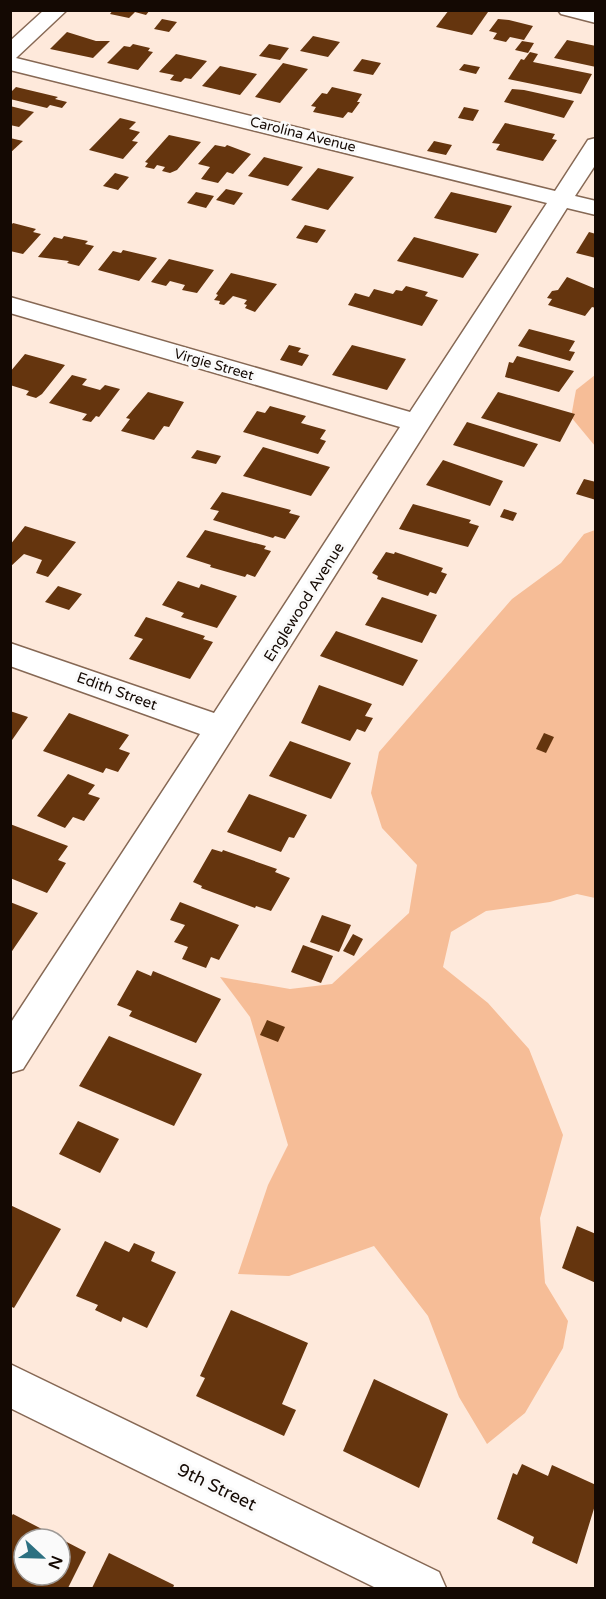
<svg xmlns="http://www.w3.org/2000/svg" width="606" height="1599" viewBox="0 0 606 1599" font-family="'Varela Round',sans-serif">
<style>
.green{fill:#f6bd97}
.building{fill:#65350e;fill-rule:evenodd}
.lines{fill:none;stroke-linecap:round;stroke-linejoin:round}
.minor-casing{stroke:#866854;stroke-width:3}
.tertiary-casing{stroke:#866854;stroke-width:3}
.minor{fill:#fff;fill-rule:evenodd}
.tertiary{fill:#fff;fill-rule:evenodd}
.labels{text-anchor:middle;stroke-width:6;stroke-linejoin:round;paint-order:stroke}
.far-street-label{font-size:14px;fill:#140903;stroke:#fafafa}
.street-label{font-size:15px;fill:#140903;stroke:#fafafa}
.near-street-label{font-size:18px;fill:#140903;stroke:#fafafa}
</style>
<rect width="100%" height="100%" fill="#fee9db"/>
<g class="green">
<path d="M 595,375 L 595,446 L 571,417 L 576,390 Z"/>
<path d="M 595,530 L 595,898 L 577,894 L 550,902 L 486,911 L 451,932 L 443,967 L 488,1003 L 529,1049 L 563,1135 L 540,1218 L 545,1283 L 568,1321 L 563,1348 L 525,1413 L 487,1444 L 459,1397 L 428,1316 L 374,1246 L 289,1276 L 238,1274 L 268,1185 L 288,1145 L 250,1017 L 220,977 L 290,989 L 332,984 L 409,913 L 417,865 L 382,828 L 371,793 L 379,752 L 512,599 L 561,563 L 584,534 Z"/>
</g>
<g class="building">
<path d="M 113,10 L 150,10 L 146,15 L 135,12 L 129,18 L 110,14 Z"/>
<path d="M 449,10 L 479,10 L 488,12 L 472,35 L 436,27 Z"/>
<path d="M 162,19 L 177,22 L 169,32 L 154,29 Z"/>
<path d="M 498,19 L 509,20 L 533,26 L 524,40 L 510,37 L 506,42 L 493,39 L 497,33 L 489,31 Z"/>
<path d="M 67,32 L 96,41 L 110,41 L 93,58 L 50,49 Z"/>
<path d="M 313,36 L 340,42 L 328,57 L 300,51 Z"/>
<path d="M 567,40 L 596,46 L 596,67 L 554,58 Z"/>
<path d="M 522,41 L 534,43 L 528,53 L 515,50 Z"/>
<path d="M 133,44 L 150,48 L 148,51 L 153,52 L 138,70 L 107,63 L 124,46 L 130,47 Z"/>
<path d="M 269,44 L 289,48 L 280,60 L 259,56 Z"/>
<path d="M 530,52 L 538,54 L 533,62 L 592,74 L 581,94 L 508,79 L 521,59 L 524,60 Z"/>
<path d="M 176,54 L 207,61 L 191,79 L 185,78 L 181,82 L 170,80 L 174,75 L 159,72 Z"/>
<path d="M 362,59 L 381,63 L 373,75 L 353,71 Z"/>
<path d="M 283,63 L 308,69 L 280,103 L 255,97 Z"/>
<path d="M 464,64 L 480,67 L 476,74 L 459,70 Z"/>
<path d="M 220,66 L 257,74 L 240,95 L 202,86 Z"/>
<path d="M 16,87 L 58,97 L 55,99 L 67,102 L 62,108 L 50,105 L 47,108 L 10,99 L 10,93 Z"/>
<path d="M 332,87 L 362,94 L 357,102 L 360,102 L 352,113 L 348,112 L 343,118 L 313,112 L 316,107 L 311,106 L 322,93 L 327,94 Z"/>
<path d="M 512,89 L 524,90 L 574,101 L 564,118 L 504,102 Z"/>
<path d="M 10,106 L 34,112 L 19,127 L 10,125 Z"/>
<path d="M 464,107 L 479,110 L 473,121 L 458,118 Z"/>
<path d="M 120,118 L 136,122 L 129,129 L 140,132 L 132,141 L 138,142 L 123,159 L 89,150 Z"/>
<path d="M 505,123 L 555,134 L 552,139 L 557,140 L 543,161 L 496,150 L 500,144 L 492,143 Z"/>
<path d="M 169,135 L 201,142 L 177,170 L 170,173 L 162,171 L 165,167 L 157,165 L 154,169 L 145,167 L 148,163 L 145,162 Z"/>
<path d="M 10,138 L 23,141 L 10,153 Z"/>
<path d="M 434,141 L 452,145 L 446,155 L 427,151 Z"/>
<path d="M 215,145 L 225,147 L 227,145 L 251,154 L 233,174 L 227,172 L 218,183 L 201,179 L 210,167 L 198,164 Z"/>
<path d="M 264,157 L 303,167 L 288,186 L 248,176 Z"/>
<path d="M 318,168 L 354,177 L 328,210 L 291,200 Z"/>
<path d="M 115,173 L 129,177 L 118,190 L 103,186 Z"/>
<path d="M 226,189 L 243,193 L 234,205 L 216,200 Z"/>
<path d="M 196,192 L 214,196 L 206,208 L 187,203 Z"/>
<path d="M 451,192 L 512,206 L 496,233 L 434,218 Z"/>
<path d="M 13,223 L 36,229 L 33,232 L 41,234 L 23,254 L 10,251 L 10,226 Z"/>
<path d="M 305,225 L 326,230 L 317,243 L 296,238 Z"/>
<path d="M 589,232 L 596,234 L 596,258 L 576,253 Z"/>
<path d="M 64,236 L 88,241 L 85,244 L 94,246 L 79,266 L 67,263 L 69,261 L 38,257 L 54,237 L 62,239 Z"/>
<path d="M 414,237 L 479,254 L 463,278 L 397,261 Z"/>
<path d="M 123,250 L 157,258 L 139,281 L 98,270 L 113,251 L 121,253 Z"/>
<path d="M 169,259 L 214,270 L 197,293 L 182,290 L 185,285 L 170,281 L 166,286 L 151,282 Z"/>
<path d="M 231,273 L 277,284 L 255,312 L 245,308 L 247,305 L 244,304 L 247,300 L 233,296 L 224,305 L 219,304 L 220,301 L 214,300 L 218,295 L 216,294 Z"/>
<path d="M 567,277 L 596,289 L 596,308 L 592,307 L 585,316 L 548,305 L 552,299 L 547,298 L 552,291 L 558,290 Z"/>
<path d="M 406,286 L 428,292 L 425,296 L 438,300 L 422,326 L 348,305 L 355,293 L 369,297 L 374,289 L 393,294 L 396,290 L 402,291 Z"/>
<path d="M 529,329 L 575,341 L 569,351 L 575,352 L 570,361 L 518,346 Z"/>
<path d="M 289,345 L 301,348 L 298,352 L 309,355 L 302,366 L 280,360 Z"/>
<path d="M 352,345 L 406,359 L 387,390 L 332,375 Z"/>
<path d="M 25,354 L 65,365 L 42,394 L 36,398 L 26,395 L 29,391 L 10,385 L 10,372 Z"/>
<path d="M 517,356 L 574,371 L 559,392 L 505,377 L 509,362 L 513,363 Z"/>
<path d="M 72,375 L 87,379 L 82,385 L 100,390 L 105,385 L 120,389 L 99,417 L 96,416 L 91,422 L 82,420 L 87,414 L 49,403 Z"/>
<path d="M 148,392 L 184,402 L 169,427 L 164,426 L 154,440 L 121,431 L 130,419 L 126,418 Z"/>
<path d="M 498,392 L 575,414 L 560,442 L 481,418 Z"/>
<path d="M 270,406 L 306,416 L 301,423 L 326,430 L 320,439 L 326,441 L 318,454 L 243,432 L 257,411 L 265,413 Z"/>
<path d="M 467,422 L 538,444 L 524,467 L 453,445 Z"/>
<path d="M 263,447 L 330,467 L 311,496 L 243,476 Z"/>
<path d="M 197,450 L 221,456 L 216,464 L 191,458 Z"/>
<path d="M 443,460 L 503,481 L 490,506 L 426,485 Z"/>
<path d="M 584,479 L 596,482 L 596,500 L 576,494 Z"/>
<path d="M 222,492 L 291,510 L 289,513 L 300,516 L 285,539 L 275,536 L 273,538 L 213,520 L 219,511 L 210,509 Z"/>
<path d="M 413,504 L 471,520 L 469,523 L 479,526 L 468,547 L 399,529 Z"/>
<path d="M 504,509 L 517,513 L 513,521 L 500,517 Z"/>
<path d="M 25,526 L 76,542 L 48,577 L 36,573 L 42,560 L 24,554 L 10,567 L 10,545 Z"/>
<path d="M 205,530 L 266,546 L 264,549 L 271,551 L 255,577 L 247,574 L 245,577 L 210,567 L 211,565 L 186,557 Z"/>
<path d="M 386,552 L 394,554 L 395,552 L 443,568 L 441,572 L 447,574 L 436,594 L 430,592 L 428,596 L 377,579 L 378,576 L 372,573 Z"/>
<path d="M 178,581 L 199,588 L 201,584 L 237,596 L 217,628 L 181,617 L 184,613 L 162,605 Z"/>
<path d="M 58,586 L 82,594 L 69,610 L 45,602 Z"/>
<path d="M 382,597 L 437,615 L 422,643 L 365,625 Z"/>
<path d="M 146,617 L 205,636 L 203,639 L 213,642 L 190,679 L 129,659 L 143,639 L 134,636 Z"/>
<path d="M 336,631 L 418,660 L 403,686 L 320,656 Z"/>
<path d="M 319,685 L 372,704 L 365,716 L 373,718 L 365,732 L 357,729 L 350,741 L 301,723 Z"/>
<path d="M 10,711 L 28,717 L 10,743 Z"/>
<path d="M 69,713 L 129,735 L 119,749 L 130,753 L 118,772 L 106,768 L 103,773 L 43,751 Z"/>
<path d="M 544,733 L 554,737 L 546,753 L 536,749 Z"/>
<path d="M 290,741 L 351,763 L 331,799 L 269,776 Z"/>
<path d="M 68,774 L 95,785 L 88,794 L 100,798 L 84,821 L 73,817 L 65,828 L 37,816 Z"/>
<path d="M 249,794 L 307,815 L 294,838 L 289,837 L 281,852 L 227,832 Z"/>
<path d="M 10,824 L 68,846 L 58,860 L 66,863 L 47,893 L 10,878 Z"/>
<path d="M 212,849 L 222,852 L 223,850 L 277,869 L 275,872 L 290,878 L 271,911 L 256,906 L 255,908 L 201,888 L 202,886 L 193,882 Z"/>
<path d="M 10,902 L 38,913 L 10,954 Z"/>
<path d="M 180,902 L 239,925 L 219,960 L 211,957 L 206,968 L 182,959 L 188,947 L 174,942 L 185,925 L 170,920 Z"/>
<path d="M 322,915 L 351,925 L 339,952 L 310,942 Z"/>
<path d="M 353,934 L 363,939 L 354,956 L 343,951 Z"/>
<path d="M 303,945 L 333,956 L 321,983 L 291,972 Z"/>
<path d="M 137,970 L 151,976 L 153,971 L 221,999 L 196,1043 L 129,1016 L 132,1011 L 117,1005 Z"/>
<path d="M 267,1020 L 285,1027 L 278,1042 L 260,1035 Z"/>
<path d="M 109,1036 L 202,1074 L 174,1126 L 79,1086 Z"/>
<path d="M 78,1121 L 119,1139 L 100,1173 L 59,1154 Z"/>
<path d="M 10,1205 L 61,1229 L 14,1308 L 10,1306 Z"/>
<path d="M 577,1226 L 596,1234 L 596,1283 L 562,1268 Z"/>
<path d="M 105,1241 L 129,1252 L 134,1243 L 155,1252 L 151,1261 L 176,1272 L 147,1328 L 123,1317 L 121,1322 L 95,1310 L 98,1305 L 76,1296 Z"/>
<path d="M 231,1310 L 308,1343 L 282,1404 L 296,1410 L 284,1436 L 196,1396 L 205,1378 L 200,1376 Z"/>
<path d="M 374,1379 L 448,1414 L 419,1488 L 343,1451 Z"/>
<path d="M 522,1464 L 548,1476 L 552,1465 L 596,1485 L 596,1502 L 577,1564 L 532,1543 L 534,1537 L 497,1519 L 513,1473 L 517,1475 Z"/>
<path d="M 13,1514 L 86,1552 L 68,1588 L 10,1588 L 10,1518 ZM 24,1539 L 60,1539 L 60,1575 L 24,1575 Z"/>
<path d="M 109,1553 L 174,1585 L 173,1588 L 92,1588 Z"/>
</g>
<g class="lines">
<defs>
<g id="minor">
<path d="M 44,10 L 67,10 L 16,58 L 555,191 L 588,140 L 596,138 L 596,164 L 575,196 L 596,201 L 596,215 L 567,208 L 23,1069 L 10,1073 L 10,1024 L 200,734 L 10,666 L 10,643 L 214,713 L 400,427 L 10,313 L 10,297 L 410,412 L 547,203 L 10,70 L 10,41 Z"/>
<path d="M 558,10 L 596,11 L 596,23 L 561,14 Z"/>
</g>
<path id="tertiary" d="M 10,1364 L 439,1572 L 446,1588 L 376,1588 L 10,1408 Z"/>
</defs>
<use href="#minor" class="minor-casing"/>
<use href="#tertiary" class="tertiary-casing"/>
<use href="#minor" class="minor"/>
<use href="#tertiary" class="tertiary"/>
</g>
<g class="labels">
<g class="far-street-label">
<text transform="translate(303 134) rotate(14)" y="5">Carolina Avenue</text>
<text transform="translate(214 364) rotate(16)" y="5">Virgie Street</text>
</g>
<g class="street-label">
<text transform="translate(304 602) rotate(-58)" y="5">Englewood Avenue</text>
<text transform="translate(117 691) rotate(20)" y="5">Edith Street</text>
</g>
<g class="near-street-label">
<text transform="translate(217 1487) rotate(26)" y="6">9th Street</text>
</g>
</g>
<rect width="606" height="1599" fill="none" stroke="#140903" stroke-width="24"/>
<g transform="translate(42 1557) rotate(112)"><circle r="28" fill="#fafafa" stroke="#9e9a97" stroke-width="1.5"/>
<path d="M0-4.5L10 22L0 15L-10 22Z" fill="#2c7081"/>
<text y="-9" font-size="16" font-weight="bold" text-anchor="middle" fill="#140903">N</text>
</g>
</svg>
